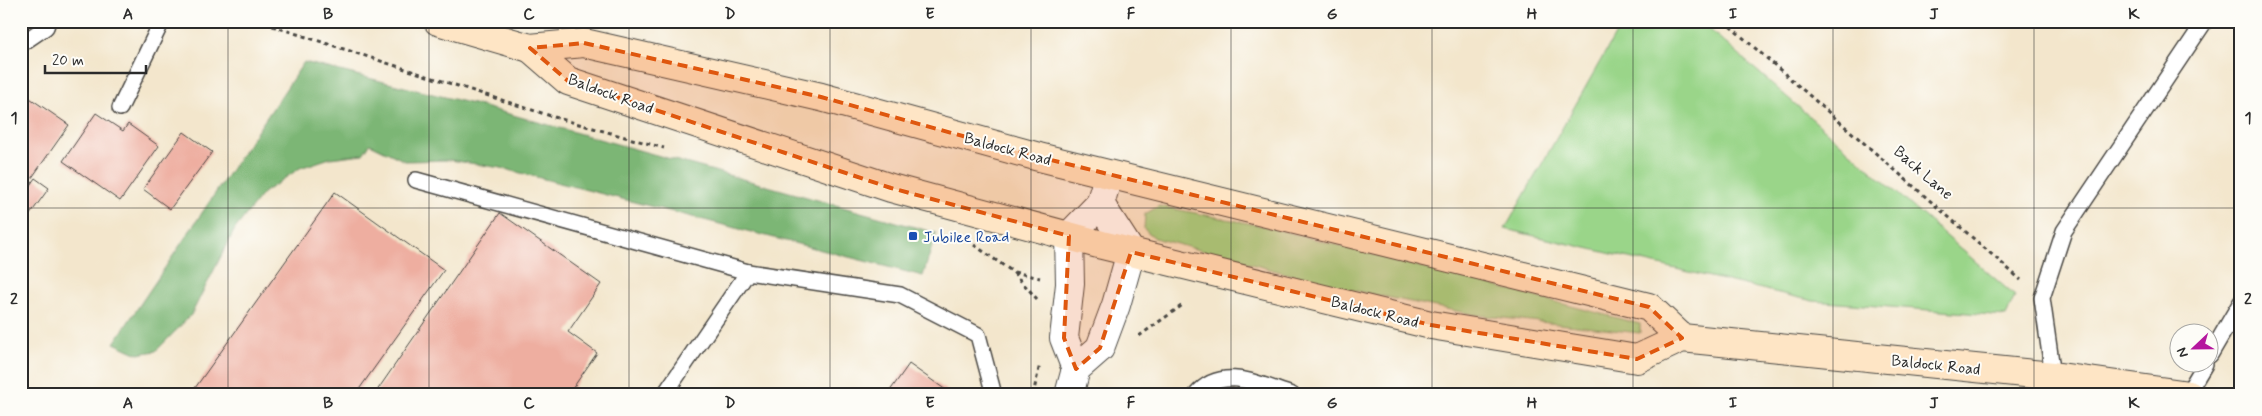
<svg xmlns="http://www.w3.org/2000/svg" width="2262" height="416" viewBox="0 0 2262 416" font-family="Mynerve,sans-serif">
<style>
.green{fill:#9ad589;stroke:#62805a}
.forest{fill:#7bb675;stroke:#537050}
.building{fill:#eeaea0}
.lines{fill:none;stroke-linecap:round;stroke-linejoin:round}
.service-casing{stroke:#494743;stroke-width:18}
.tertiary-casing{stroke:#494743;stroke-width:30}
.secondary-casing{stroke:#494743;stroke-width:30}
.path{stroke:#494743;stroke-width:3;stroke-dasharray:4 4;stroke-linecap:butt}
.service{stroke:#fff;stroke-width:15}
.tertiary{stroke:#fff;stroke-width:28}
.secondary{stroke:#fee5c5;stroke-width:28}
.marked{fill:#df570e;fill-opacity:0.2;stroke:#df570e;stroke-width:4;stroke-dasharray:10 6;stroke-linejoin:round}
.grid{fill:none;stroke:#2b2b2b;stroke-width:1;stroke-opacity:0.55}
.transit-dot{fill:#1a4fb4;stroke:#fdfcf7;stroke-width:2}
.labels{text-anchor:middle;stroke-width:4;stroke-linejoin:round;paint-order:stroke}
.street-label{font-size:16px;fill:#2b2b2b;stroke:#fdfcf7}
.transit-label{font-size:16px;fill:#164399;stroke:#fdfcf7;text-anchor:start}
.neatline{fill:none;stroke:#2b2b2b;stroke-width:2}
.grid-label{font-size:16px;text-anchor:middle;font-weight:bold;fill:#2b2b2b}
</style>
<rect width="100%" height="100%" fill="#fdfcf7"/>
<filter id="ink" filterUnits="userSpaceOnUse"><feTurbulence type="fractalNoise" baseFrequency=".02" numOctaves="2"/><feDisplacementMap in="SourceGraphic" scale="10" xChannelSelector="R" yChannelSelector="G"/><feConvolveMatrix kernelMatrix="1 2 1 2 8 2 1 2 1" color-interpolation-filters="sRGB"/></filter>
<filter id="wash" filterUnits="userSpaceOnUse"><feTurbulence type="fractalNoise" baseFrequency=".0096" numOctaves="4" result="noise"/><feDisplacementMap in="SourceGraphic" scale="20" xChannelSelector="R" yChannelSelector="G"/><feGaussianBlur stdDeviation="1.12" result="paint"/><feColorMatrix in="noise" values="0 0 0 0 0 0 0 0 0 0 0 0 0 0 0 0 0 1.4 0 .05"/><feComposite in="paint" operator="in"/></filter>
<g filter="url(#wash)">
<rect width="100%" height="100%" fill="#f3e6cc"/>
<g class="green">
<path d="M 1623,21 L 1700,21 L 2015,296 L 2006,316 L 1813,301 L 1505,229 Z"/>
<path d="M 1159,206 L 1268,227 L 1640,324 L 1640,333 L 1476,315 L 1336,287 L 1155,238 L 1144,229 L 1145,214 Z"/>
</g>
<path class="forest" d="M 304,62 L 477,105 L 936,233 L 923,276 L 501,168 L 450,160 L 405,161 L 370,144 L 363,154 L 330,158 L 300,168 L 263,193 L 235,229 L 191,315 L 156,351 L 138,354 L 114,343 Z"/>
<g id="blocks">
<g class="building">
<path d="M 21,92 L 69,125 L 31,179 L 21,172 Z"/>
<path d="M 96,113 L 123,131 L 128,124 L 159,146 L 120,201 L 63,161 Z"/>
<path d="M 184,132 L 212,152 L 170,209 L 143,189 Z"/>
<path d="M 35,178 L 49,188 L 21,227 L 21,198 Z"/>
<path d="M 335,192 L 444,270 L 355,395 L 190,395 Z"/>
<path d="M 500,213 L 601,284 L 568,332 L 597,353 L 568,395 L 374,395 Z"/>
<path d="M 909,364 L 953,395 L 887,395 Z"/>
</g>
</g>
</g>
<g filter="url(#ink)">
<use href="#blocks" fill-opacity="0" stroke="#494743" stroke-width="1"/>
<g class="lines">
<defs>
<g id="service">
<path d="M 21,44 L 46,27 L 48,21"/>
<path d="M 120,108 L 162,21"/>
<path d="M 416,180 L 748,272 L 900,295 L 978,335 L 994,395"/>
<path d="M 2210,355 L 2241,302"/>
<path d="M 2053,376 L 2042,298 L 2064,231 L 2205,21"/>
<path d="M 2187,394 L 2205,364"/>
<path d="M 664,395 L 748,272"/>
<path d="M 1196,395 C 1222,364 1260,385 1292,395"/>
</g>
<g id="tertiary">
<path d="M 1076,369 L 1064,338 L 1070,284 L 1069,236 L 1100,204 L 1105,187"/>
<path d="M 1069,395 L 1076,369 L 1100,348 L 1116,305 L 1131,252 L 1100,204"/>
</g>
<g id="secondary">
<path d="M 438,21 L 530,48 L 584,43 L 821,97 L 1039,157 L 1649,307 L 1682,338"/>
<path d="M 530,48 L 568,81 L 891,188 L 1102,245 L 1431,325 L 1637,359 L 1682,338 L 2053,376 L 2189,395"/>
</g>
</defs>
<use href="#service" class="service-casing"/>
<use href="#tertiary" class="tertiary-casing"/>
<use href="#secondary" class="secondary-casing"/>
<g class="path">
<path d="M 257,21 L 554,117 L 664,148"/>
<path d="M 1724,21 L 2021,280"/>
<path d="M 974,245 L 1013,272 L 1037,299"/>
<path d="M 1014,272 L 1040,278"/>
<path d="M 1139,336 L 1184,304"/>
<path d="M 1033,395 L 1040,364"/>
</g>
<use href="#service" class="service"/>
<use href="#tertiary" class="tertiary"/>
<use href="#secondary" class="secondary"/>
</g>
</g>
<path class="marked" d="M 584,43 L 821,97 L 1039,157 L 1649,307 L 1682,338 L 1637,359 L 1431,325 L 1131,252 L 1100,348 L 1076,369 L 1064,338 L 1069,236 L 891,188 L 568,81 L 530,48 Z"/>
<path class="grid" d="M 228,21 L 228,395M 429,21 L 429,395M 629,21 L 629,395M 830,21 L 830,395M 1031,21 L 1031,395M 1231,21 L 1231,395M 1432,21 L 1432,395M 1633,21 L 1633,395M 1833,21 L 1833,395M 2034,21 L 2034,395M 21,208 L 2241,208"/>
<rect class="transit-dot" x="908" y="231" width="10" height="10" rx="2.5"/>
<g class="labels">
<g class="street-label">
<text transform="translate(611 93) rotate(20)" y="6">Baldock Road</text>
<text transform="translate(1008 148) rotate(15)" y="6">Baldock Road</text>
<text transform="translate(1924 172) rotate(41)" y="6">Back Lane</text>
<text transform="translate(1375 311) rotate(14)" y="6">Baldock Road</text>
<text transform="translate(1936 364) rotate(6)" y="6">Baldock Road</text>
</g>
<g class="transit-label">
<text x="923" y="242">Jubilee Road</text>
</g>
</g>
<rect width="2262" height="416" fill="none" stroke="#fdfcf7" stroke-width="55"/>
<g transform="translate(2194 348) rotate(248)"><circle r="24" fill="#fdfcf7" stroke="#a9a8a5"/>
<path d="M0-4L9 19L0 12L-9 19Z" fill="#b5179e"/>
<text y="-8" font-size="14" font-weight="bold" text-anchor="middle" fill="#2b2b2b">N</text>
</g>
<path d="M45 65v8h101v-8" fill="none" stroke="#2b2b2b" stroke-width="2.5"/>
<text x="52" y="65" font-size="15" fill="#2b2b2b" stroke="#fdfcf7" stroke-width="4" paint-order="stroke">20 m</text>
<rect x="28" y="28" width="2206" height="360" class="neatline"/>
<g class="grid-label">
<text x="128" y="19">A</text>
<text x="328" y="19">B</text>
<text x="529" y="19">C</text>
<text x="730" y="19">D</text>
<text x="930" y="19">E</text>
<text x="1131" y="19">F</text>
<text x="1332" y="19">G</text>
<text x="1532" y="19">H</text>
<text x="1733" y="19">I</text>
<text x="1934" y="19">J</text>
<text x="2134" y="19">K</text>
<text x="14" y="123">1</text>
<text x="2248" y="123">1</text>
<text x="14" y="304">2</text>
<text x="2248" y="304">2</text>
<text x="128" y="408">A</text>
<text x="328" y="408">B</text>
<text x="529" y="408">C</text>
<text x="730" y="408">D</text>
<text x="930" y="408">E</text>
<text x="1131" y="408">F</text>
<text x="1332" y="408">G</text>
<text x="1532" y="408">H</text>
<text x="1733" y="408">I</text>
<text x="1934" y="408">J</text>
<text x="2134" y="408">K</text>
</g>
</svg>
